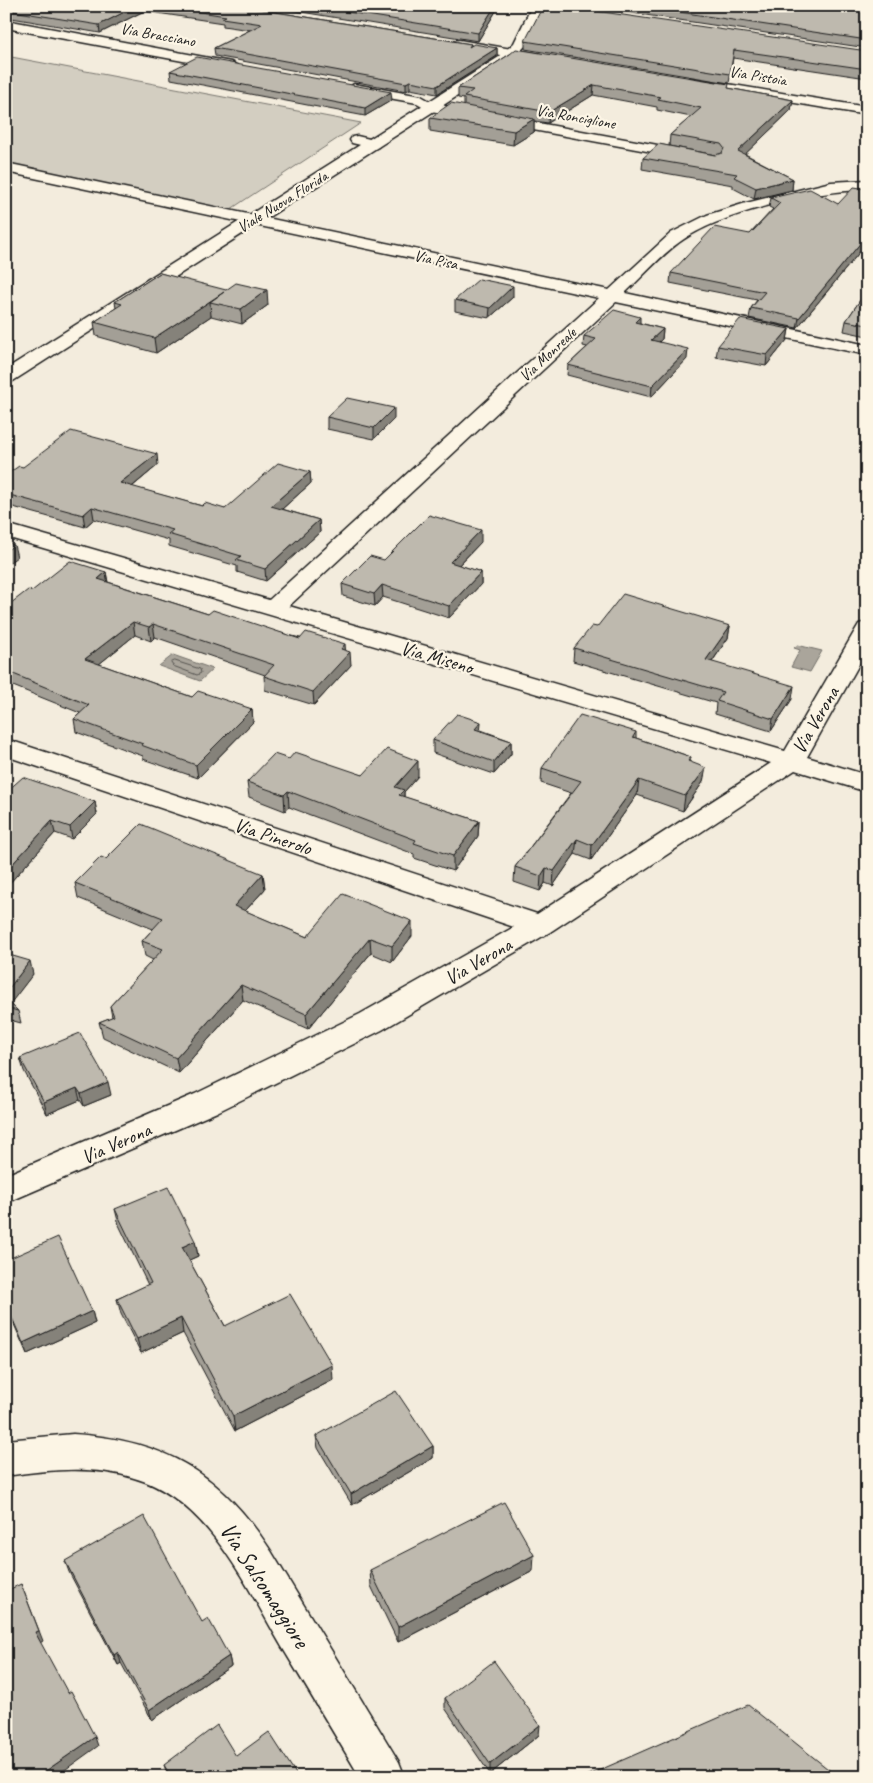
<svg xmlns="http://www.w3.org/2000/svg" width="873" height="1783" viewBox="0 0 873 1783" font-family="Caveat,sans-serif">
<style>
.green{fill:#d3cec1;stroke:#78756e}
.water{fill:#aaa59b;stroke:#716e68}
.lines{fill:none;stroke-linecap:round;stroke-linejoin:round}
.shore{stroke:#55534f;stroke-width:1}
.street-casing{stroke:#1c1c1c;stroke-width:3}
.secondary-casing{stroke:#1c1c1c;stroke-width:3}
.street{fill:#fcf5e5;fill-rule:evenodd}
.secondary{fill:#fcf5e5;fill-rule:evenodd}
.wall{fill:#a39f96;stroke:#1c1c1c}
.shaded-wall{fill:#85827a;stroke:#1c1c1c}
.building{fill:#beb9ae;stroke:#1c1c1c}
.labels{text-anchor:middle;stroke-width:4.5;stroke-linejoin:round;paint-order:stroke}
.far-street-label{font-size:16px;fill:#1c1c1c;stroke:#fcf5e5}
.street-label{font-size:20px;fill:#1c1c1c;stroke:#fcf5e5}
.near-street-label{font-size:24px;fill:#1c1c1c;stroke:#fcf5e5}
</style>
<rect width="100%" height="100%" fill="#f3ecdd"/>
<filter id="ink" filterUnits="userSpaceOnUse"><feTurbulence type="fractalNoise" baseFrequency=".02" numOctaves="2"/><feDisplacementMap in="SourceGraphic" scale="10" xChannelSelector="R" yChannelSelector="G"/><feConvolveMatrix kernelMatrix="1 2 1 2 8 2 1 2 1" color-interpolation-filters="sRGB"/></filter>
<g filter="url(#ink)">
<path class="green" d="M 6,56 L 361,123 L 228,211 L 6,164 Z"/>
<g class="water">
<path d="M 797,645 L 822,651 L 810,672 L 791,667 L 800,650 L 794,648 Z"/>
<path d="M 173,655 L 213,669 L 200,681 L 159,666 Z"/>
</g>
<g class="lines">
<path class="shore" d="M 175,661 L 200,669 L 201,673 L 197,675 L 173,666 L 171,663 Z"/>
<defs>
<g id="street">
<path d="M 6,20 L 231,62 L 238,66 L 231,70 L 6,28 Z"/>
<path d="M 459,40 L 540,54 L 547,58 L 540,62 L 454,47 L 453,44 L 454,41 Z"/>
<path d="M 691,78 L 867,107 L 867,115 L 686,85 L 684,82 L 686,79 Z"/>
<path d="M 354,84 L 421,96 L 435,104 L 690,151 L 695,152 L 697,155 L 695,158 L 690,159 L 431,111 L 417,103 L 349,91 L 347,88 Z"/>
<path d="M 357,136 L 378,141 L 380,144 L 378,147 L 373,148 L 352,143 L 350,140 L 352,137 Z"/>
<path d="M 6,163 L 609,290 L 671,233 L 707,215 L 746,203 L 831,182 L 867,180 L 867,190 C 818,190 724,212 684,239 C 665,251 642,277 625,293 L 867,345 L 867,355 L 616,302 L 289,606 L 785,751 L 856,629 L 859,624 L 867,622 L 867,650 L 807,757 L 867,775 L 867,792 L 795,770 L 550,932 L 382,1030 L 217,1112 L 6,1203 L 6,1175 L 195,1094 L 360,1014 L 514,927 L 6,756 L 6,739 L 537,914 L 771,763 L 6,537 L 6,524 L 269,600 L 599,298 L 6,172 Z"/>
<path d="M 73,1434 C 165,1440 221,1473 271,1551 L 399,1762 L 405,1777 L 360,1777 C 334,1733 308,1690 282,1647 C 246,1586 208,1499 134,1478 C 92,1465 49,1470 6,1476 L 6,1440 Z"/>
</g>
<path id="secondary" d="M 532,6 L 544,6 L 526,45 L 509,63 L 13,381 L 6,383 L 6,369 L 499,57 L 514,43 Z"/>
</defs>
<use href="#street" class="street-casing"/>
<use href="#secondary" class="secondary-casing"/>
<use href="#street" class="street"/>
<use href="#secondary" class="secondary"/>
</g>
<g class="wall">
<path d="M 6,6 L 239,6 L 471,44 L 471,46 L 497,48 L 497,56 L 437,94 L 410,89 L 406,91 L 215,56 L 214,48 L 250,30 L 223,26 L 223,23 L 144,11 L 100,33 L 6,17 Z"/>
<path d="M 265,6 L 499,6 L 478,41 Z"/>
<path d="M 585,6 L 867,6 L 867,48 Z"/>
<path d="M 525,41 L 867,51 L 867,78 L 733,58 L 729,83 L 525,49 Z"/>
<path d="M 510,54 L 728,88 L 793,100 L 791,110 L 745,154 L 793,179 L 792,190 L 754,199 L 733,188 L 733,185 L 642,169 L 643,158 L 716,155 L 669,146 L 670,135 L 691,117 L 657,110 L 657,107 L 593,95 L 548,123 L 534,121 L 534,132 L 513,145 L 430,131 L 430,118 L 464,106 L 464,99 L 458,98 L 458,88 Z"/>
<path d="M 170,71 L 392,100 L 365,116 L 171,79 Z"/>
<path d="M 867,189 L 867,243 L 797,328 L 749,318 L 751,308 L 757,300 L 670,283 L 671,273 L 750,234 L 773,209 L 769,207 L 771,198 L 838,204 Z"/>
<path d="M 160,273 L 268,305 L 242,324 L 211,316 L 156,353 L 96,336 L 94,322 L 116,308 L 115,302 Z"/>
<path d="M 867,290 L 867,336 L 844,331 L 846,321 Z"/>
<path d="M 513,297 L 489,318 L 455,311 L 455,300 Z"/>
<path d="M 640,323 L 663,329 L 662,339 L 659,342 L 687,359 L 651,397 L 567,375 L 568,365 L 587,347 L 583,346 L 584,336 Z"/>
<path d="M 789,329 L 787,340 L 766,366 L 716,357 L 718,346 Z"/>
<path d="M 327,417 L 394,419 L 374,439 L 327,429 Z"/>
<path d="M 158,465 L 132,487 L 202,506 L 225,509 L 310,472 L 311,483 L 282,509 L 319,520 L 320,532 L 266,581 L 237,572 L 237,566 L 169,546 L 169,540 L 94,519 L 85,527 L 6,505 L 6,475 L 23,467 Z"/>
<path d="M 481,542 L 459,565 L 481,572 L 481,584 L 449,618 L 383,597 L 375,606 L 343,596 L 342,584 L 384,560 Z"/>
<path d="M 106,572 L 108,582 L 208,614 L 346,650 L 351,665 L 314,705 L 265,690 L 264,676 L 265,675 L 155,637 L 151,641 L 135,635 L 99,664 L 192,697 L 252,709 L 253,722 L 198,778 L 143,759 L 143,756 L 76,732 L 74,719 L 80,713 L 8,684 L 6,680 L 6,607 L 32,591 Z"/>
<path d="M 730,626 L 728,638 L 712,662 L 792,699 L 771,731 L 715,714 L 716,703 L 573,661 L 574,648 L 597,627 Z"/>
<path d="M 481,730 L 511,741 L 511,754 L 494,774 L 433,753 L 433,740 Z"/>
<path d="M 636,732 L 636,738 L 691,757 L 690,762 L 703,782 L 683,811 L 637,795 L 591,860 L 575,854 L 553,886 L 545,883 L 540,891 L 514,882 L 515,867 L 571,793 L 541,783 L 542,768 Z"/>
<path d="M 289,759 L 363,775 L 418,776 L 404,792 L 404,797 L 479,821 L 478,836 L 453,871 L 414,858 L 414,854 L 289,807 L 285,811 L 249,797 L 247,782 Z"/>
<path d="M 6,792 L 95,802 L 97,814 L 72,839 L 55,833 L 6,887 Z"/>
<path d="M 106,859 L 263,874 L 265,889 L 245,911 L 307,937 L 412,936 L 392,962 L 371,953 L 308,1029 L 243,1000 L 179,1073 L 103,1037 L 99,1022 L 112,1017 L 110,1006 L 153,960 L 145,956 L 142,941 L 153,929 L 78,898 L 75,883 Z"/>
<path d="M 6,954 L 33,974 L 10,1003 L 18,1011 L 21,1023 L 6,1019 Z"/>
<path d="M 20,1058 L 111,1095 L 84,1106 L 80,1100 L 47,1114 L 24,1071 Z"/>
<path d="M 115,1209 L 195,1241 L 198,1256 L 189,1260 L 225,1326 L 333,1380 L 235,1431 L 183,1333 L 141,1353 L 121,1314 L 117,1299 L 148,1285 L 119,1225 Z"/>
<path d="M 6,1260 L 92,1311 L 95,1323 L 27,1354 L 6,1306 Z"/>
<path d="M 316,1436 L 433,1446 L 433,1458 L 352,1505 L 318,1448 Z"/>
<path d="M 65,1561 L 202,1622 L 229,1656 L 231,1666 L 152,1720 L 121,1663 L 118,1665 L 69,1572 Z"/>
<path d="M 370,1570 L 533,1571 L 398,1642 L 371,1586 Z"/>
<path d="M 445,1698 L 539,1735 L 490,1774 L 445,1708 Z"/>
<path d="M 236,1756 L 298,1777 L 168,1777 L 164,1765 Z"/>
</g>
<g class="shaded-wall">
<path d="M 136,6 L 143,6 L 144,11 L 100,33 L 99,25 Z"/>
<path d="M 495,6 L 499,6 L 478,41 L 478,33 Z"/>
<path d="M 497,48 L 497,56 L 437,94 L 437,86 Z"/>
<path d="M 410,81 L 410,89 L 406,91 L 406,83 Z"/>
<path d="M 594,85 L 593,95 L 548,123 L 549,112 Z"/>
<path d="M 391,92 L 392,100 L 365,116 L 365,108 Z"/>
<path d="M 793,100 L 791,110 L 737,162 L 738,151 Z"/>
<path d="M 534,119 L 534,132 L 513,145 L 514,131 Z"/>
<path d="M 793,179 L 792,190 L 754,199 L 756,188 Z"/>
<path d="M 867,235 L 867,243 L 797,328 L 799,318 Z"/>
<path d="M 513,286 L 513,297 L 489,318 L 490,308 Z"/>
<path d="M 267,290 L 268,305 L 242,324 L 241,309 Z"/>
<path d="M 224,292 L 210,302 L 211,316 L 156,353 L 154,338 Z"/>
<path d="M 640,317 L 640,327 L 635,322 Z"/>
<path d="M 663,329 L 662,339 L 650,350 L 651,340 Z"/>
<path d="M 789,329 L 787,340 L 766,366 L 767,355 Z"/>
<path d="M 688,349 L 687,359 L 651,397 L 652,386 Z"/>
<path d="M 394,408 L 394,419 L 374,439 L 374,428 Z"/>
<path d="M 157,454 L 158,465 L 122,495 L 120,483 Z"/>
<path d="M 310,472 L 311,483 L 272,518 L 271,506 Z"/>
<path d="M 92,507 L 94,519 L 85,527 L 83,515 Z"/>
<path d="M 319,520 L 320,532 L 266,581 L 265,569 Z"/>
<path d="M 481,530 L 481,542 L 450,574 L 450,562 Z"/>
<path d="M 14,545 L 17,557 L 6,565 L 6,551 Z"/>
<path d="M 106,572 L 108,585 L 98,579 Z"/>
<path d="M 481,572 L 481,584 L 449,618 L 449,606 Z"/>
<path d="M 382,585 L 383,597 L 375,606 L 374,594 Z"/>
<path d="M 133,622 L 135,635 L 88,673 L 85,659 Z"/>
<path d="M 153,624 L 155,637 L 151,641 L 149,627 Z"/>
<path d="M 730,626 L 728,638 L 705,672 L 706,660 Z"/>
<path d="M 345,644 L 346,656 L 350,652 L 351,665 L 314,705 L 313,692 L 341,649 Z"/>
<path d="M 794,686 L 792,699 L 771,731 L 773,719 Z"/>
<path d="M 252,709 L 253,722 L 198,778 L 196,765 Z"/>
<path d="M 481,722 L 480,735 L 475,729 Z"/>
<path d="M 511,741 L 511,754 L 494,774 L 494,762 Z"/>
<path d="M 418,761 L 418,776 L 404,792 L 404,805 L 395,787 Z"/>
<path d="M 706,768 L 703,782 L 683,811 L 685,796 Z"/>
<path d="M 639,780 L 637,795 L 591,860 L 592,845 Z"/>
<path d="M 288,791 L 289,807 L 285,811 L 284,795 Z"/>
<path d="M 95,802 L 97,814 L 72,839 L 70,827 Z"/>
<path d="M 52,821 L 55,833 L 6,887 L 6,871 Z"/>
<path d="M 479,821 L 478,836 L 453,871 L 453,856 Z"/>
<path d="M 577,839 L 575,854 L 553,886 L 554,871 Z"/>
<path d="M 546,868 L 545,883 L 540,891 L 541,876 Z"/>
<path d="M 263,874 L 265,889 L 236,921 L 234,906 Z"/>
<path d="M 412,921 L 412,936 L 392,962 L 392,946 Z"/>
<path d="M 370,938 L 371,953 L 308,1029 L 306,1014 Z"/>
<path d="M 30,961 L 33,974 L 7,1008 L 6,1008 L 6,992 Z"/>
<path d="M 241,985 L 243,1000 L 179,1073 L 176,1058 Z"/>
<path d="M 108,1082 L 111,1095 L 84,1106 L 81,1094 Z"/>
<path d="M 77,1088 L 80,1100 L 47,1114 L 44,1102 Z"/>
<path d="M 195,1241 L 198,1256 L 185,1262 L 182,1247 Z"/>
<path d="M 92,1311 L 95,1323 L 27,1354 L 23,1343 Z"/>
<path d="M 181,1318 L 183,1333 L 141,1353 L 137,1339 Z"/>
<path d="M 332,1365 L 333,1380 L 235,1431 L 233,1416 Z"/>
<path d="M 433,1446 L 433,1458 L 352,1505 L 351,1494 Z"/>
<path d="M 6,1540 L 10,1549 L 6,1551 Z"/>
<path d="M 534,1555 L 533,1571 L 398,1642 L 398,1627 Z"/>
<path d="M 21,1584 L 43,1641 L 40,1643 L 35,1632 Z"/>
<path d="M 118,1652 L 121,1663 L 118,1665 L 114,1655 Z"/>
<path d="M 229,1656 L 231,1666 L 152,1720 L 149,1710 Z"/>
<path d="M 540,1725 L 539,1735 L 490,1774 L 490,1764 Z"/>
<path d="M 95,1737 L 98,1746 L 55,1777 L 37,1777 Z"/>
</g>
<g class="building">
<path d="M 6,6 L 136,6 L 99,25 L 6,10 Z"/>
<path d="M 163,6 L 239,6 L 471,44 L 469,47 L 474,44 L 497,48 L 437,86 L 410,81 L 406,83 L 214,48 L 262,24 L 222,18 L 226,16 Z"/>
<path d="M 311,6 L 495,6 L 478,33 Z"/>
<path d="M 543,6 L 562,6 L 867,51 L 867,69 L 734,50 L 730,74 L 525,41 Z"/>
<path d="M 639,6 L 867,6 L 867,40 Z"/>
<path d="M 516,49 L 729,84 L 728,88 L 793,100 L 738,151 L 793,179 L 756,188 L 734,177 L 737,174 L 643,158 L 659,144 L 715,155 L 722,153 L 724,148 L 721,144 L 670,135 L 701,108 L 658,99 L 661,97 L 594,85 L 549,112 L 464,97 L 473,90 L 458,88 L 510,54 Z"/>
<path d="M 197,57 L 391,92 L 365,108 L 170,71 Z"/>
<path d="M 451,103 L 534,119 L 514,131 L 430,118 Z"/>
<path d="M 854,187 L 867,189 L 867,235 L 799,318 L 751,308 L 765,292 L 671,273 L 714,227 L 750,234 L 780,203 L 771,198 L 810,189 L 838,204 Z"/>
<path d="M 160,273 L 226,290 L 236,283 L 267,290 L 241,309 L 210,302 L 224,292 L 154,338 L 94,322 L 122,304 L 115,302 Z"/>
<path d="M 479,279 L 513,286 L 490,308 L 455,300 Z"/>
<path d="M 867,290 L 867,325 L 846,321 Z"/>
<path d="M 614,310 L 640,317 L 635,322 L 663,329 L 651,340 L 688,349 L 652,386 L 568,365 L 596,339 L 584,336 Z"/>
<path d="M 740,319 L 789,329 L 767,355 L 718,346 Z"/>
<path d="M 347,398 L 394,408 L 374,428 L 327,417 Z"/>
<path d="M 71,431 L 157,454 L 120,483 L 202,506 L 205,503 L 225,509 L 278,463 L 310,472 L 271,506 L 319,520 L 265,569 L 236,560 L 241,556 L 168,534 L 173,530 L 92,507 L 83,515 L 6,494 L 6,475 L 19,466 L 23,467 Z"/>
<path d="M 429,515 L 481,530 L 450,562 L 481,572 L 449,606 L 382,585 L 374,594 L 342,584 L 370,556 L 384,560 Z"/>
<path d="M 6,542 L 14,545 L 6,551 Z"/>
<path d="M 70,561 L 106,572 L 98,579 L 208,614 L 213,610 L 300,639 L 306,632 L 345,644 L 341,649 L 350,652 L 313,692 L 264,676 L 274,665 L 153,624 L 149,627 L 133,622 L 85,659 L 192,697 L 198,691 L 252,709 L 196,765 L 141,745 L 143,744 L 74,719 L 89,705 L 6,671 L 6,669 L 7,668 L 6,668 L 6,607 L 28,590 L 32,591 Z"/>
<path d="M 623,594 L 730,626 L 706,660 L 794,686 L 773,719 L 717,701 L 723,692 L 574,648 L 592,626 L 597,627 Z"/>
<path d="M 457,714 L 481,722 L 475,729 L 511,741 L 494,762 L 433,740 Z"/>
<path d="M 580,715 L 636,732 L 633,737 L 691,757 L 688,761 L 706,768 L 685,796 L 639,780 L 592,845 L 577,839 L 554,871 L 546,868 L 541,876 L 515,867 L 581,781 L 542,768 Z"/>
<path d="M 387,749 L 418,761 L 395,787 L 404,790 L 399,795 L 479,821 L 453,856 L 414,843 L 416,840 L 288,791 L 284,795 L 247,782 L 274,754 L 289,759 L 295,752 L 363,775 Z"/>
<path d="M 23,777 L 95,802 L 70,827 L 52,821 L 6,871 L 6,812 L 12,806 L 6,804 L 6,792 Z"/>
<path d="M 141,824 L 263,874 L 234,906 L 307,937 L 343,894 L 412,921 L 392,946 L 370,938 L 306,1014 L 241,985 L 176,1058 L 99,1022 L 114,1016 L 110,1006 L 163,949 L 142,941 L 163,918 L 75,883 L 101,857 L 106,859 Z"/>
<path d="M 6,954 L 30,961 L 6,992 Z"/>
<path d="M 6,1000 L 18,1011 L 6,1008 Z"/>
<path d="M 80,1033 L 108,1082 L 81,1094 L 77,1088 L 44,1102 L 20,1058 Z"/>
<path d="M 168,1187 L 195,1241 L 182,1247 L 225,1326 L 290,1294 L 332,1365 L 233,1416 L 181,1318 L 137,1339 L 117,1299 L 151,1283 L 115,1209 Z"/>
<path d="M 58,1237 L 92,1311 L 23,1343 L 6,1304 L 6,1260 Z"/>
<path d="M 396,1391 L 433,1446 L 351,1494 L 316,1436 Z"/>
<path d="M 504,1502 L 534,1555 L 398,1627 L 370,1570 Z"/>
<path d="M 144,1516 L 202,1622 L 208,1618 L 229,1656 L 149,1710 L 118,1652 L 114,1655 L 65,1561 Z"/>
<path d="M 21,1584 L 39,1631 L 35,1632 L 68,1693 L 71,1691 L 95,1737 L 37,1777 L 6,1776 L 6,1591 Z"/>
<path d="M 494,1661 L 540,1725 L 490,1764 L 445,1698 Z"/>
<path d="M 748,1705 L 838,1777 L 584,1777 Z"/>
<path d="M 217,1725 L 236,1756 L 269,1732 L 298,1777 L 171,1777 L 164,1765 Z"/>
</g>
</g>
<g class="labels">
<g class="far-street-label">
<text transform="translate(158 34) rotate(10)" y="6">Via Bracciano</text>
<text transform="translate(758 75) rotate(9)" y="6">Via Pistoia</text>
<text transform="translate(576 116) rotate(10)" y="6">Via Ronciglione</text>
<text transform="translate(282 201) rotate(-32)" y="6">Viale Nuova Florida</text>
<text transform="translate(436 259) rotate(12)" y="6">Via Pisa</text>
<text transform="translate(547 354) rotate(-43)" y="6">Via Monreale</text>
</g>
<g class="street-label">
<text transform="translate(437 657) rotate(16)" y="7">Via Miseno</text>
<text transform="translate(815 720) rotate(-60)" y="7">Via Verona</text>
<text transform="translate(273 836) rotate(18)" y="7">Via Pinerolo</text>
<text transform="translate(478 961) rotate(-30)" y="7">Via Verona</text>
<text transform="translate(116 1143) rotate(-24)" y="7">Via Verona</text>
</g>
<g class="near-street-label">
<text transform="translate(265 1585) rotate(57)" y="8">Via Salsomaggiore</text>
</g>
</g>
<rect width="873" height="1783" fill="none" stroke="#fcf5e5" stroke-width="25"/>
<rect x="12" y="12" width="848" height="1758" fill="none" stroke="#1c1c1c" stroke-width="2" filter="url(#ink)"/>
</svg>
